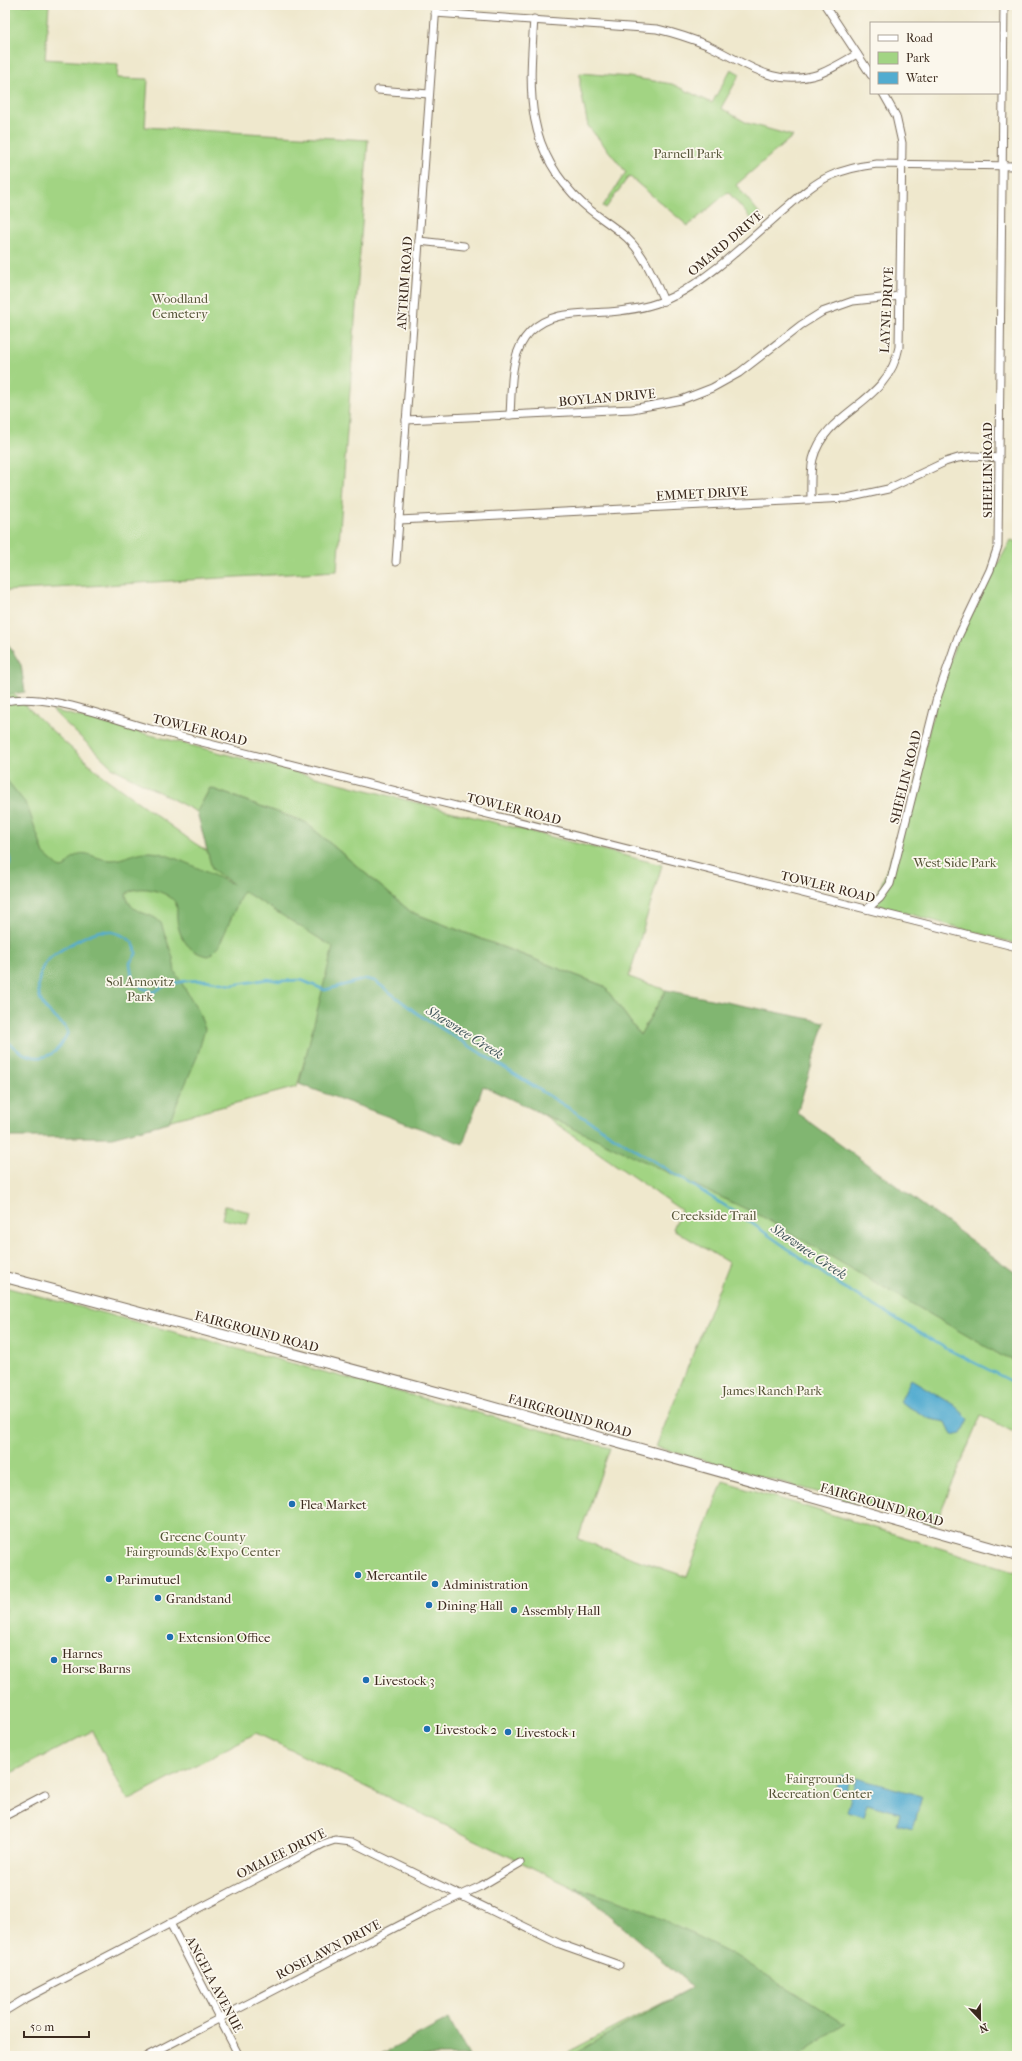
<svg xmlns="http://www.w3.org/2000/svg" width="1022" height="2061" viewBox="0 0 1022 2061" font-family="'IM FELL French Canon',serif">
<style>
.green{fill:#a2d483;stroke:#6e7f50}
.forest{fill:#81b671;stroke:#5e7048}
.water{fill:#52acd0;stroke:#466b77}
.lines{fill:none;stroke-linecap:round;stroke-linejoin:round}
.stream{stroke:#52acd0;stroke-width:2.5}
.street-casing{stroke:#7a6c5b;stroke-width:9}
.secondary-casing{stroke:#7a6c5b;stroke-width:12}
.street{stroke:#fff;stroke-width:7}
.secondary{stroke:#fff;stroke-width:10}
.poi-dot{fill:#1f6fb2;stroke:#fbf7ec;stroke-width:1.5}
.labels{text-anchor:middle;stroke-width:3.5;stroke-linejoin:round;paint-order:stroke}
.park-label{font-size:13px;fill:#555437;stroke:#fbf7ec}
.street-label{font-size:13px;fill:#3b2a1e;stroke:#fbf7ec}
.poi-label{font-size:13px;fill:#3b2a1e;stroke:#fbf7ec;text-anchor:start}
.water-label{font-size:14px;font-style:italic;fill:#43585c;stroke:#fbf7ec}
</style>
<rect width="100%" height="100%" fill="#fbf7ec"/>
<filter id="ink" filterUnits="userSpaceOnUse"><feTurbulence type="fractalNoise" baseFrequency=".025" numOctaves="2"/><feDisplacementMap in="SourceGraphic" scale="8" xChannelSelector="R" yChannelSelector="G"/><feConvolveMatrix kernelMatrix="1 2 1 2 8 2 1 2 1" color-interpolation-filters="sRGB"/></filter>
<filter id="wash" filterUnits="userSpaceOnUse"><feTurbulence type="fractalNoise" baseFrequency=".012" numOctaves="4" result="noise"/><feDisplacementMap in="SourceGraphic" scale="16" xChannelSelector="R" yChannelSelector="G"/><feGaussianBlur stdDeviation="0.9" result="paint"/><feColorMatrix in="noise" values="0 0 0 0 0 0 0 0 0 0 0 0 0 0 0 0 0 1.4 0 .05"/><feComposite in="paint" operator="in"/></filter>
<g filter="url(#wash)">
<rect width="100%" height="100%" fill="#efe8cd"/>
<g class="green">
<path d="M 5,5 L 49,5 L 45,59 L 118,64 L 117,78 L 148,79 L 145,127 L 368,140 L 337,571 L 5,591 Z"/>
<path d="M 731,69 L 740,74 L 721,108 L 747,123 L 793,136 L 736,185 L 761,215 L 754,222 L 728,192 L 688,226 L 629,176 L 606,208 L 603,206 L 626,172 L 588,126 L 580,86 L 580,73 L 629,77 L 672,84 L 712,103 Z"/>
<path d="M 1011,540 L 1017,542 L 1017,944 L 874,904 L 912,801 L 936,701 L 958,637 Z"/>
<path d="M 5,686 L 62,740 L 104,777 L 193,842 L 697,1169 L 1017,1362 L 1017,1434 L 981,1415 L 935,1525 L 656,1447 L 729,1263 L 673,1229 L 681,1210 L 480,1071 L 335,954 L 297,1087 L 122,1133 L 5,1133 Z"/>
<path d="M 52,710 L 662,865 L 629,977 L 666,990 L 640,1035 L 604,986 L 411,912 L 305,822 L 210,788 L 197,812 L 113,768 Z"/>
<path d="M 225,1206 L 250,1212 L 247,1224 L 222,1219 Z"/>
<path d="M 5,1287 L 610,1448 L 578,1539 L 687,1577 L 723,1481 L 1017,1572 L 1017,2056 L 560,2056 L 734,1966 L 256,1733 L 128,1801 L 92,1731 L 11,1773 L 5,1762 Z"/>
</g>
<g class="forest">
<path d="M 5,639 L 21,665 L 25,692 L 5,695 Z"/>
<path d="M 5,778 L 27,805 L 44,854 L 60,868 L 65,867 C 83,842 88,859 111,860 C 124,860 136,851 150,852 C 169,852 213,876 233,884 L 212,869 L 197,812 L 210,788 L 305,822 L 411,912 L 604,986 L 640,1035 L 666,990 L 825,1022 L 797,1113 L 1017,1274 L 1017,1362 L 1002,1356 L 761,1216 L 483,1086 L 463,1144 L 299,1084 L 333,947 L 243,891 L 219,946 L 209,956 C 190,954 179,938 177,920 C 176,915 178,909 176,904 C 170,891 137,883 126,894 C 131,917 150,910 161,923 L 173,958 L 175,972 L 198,1010 L 205,1029 L 197,1057 L 169,1122 L 112,1137 L 5,1137 Z"/>
<path d="M 576,1887 L 641,1909 L 731,1953 L 845,2024 L 797,2056 L 570,2056 L 693,1987 Z"/>
<path d="M 449,2019 L 469,2056 L 379,2056 Z"/>
</g>
<g class="water">
<path d="M 911,1379 L 954,1405 L 969,1419 L 962,1433 L 952,1435 L 946,1422 L 930,1419 L 900,1402 Z"/>
<path d="M 839,1775 L 849,1777 L 846,1791 L 836,1788 Z"/>
<path d="M 856,1778 L 922,1796 L 913,1829 L 897,1825 L 900,1813 L 867,1804 L 863,1817 L 847,1812 Z"/>
</g>
<g class="lines">
<g class="stream">
<path d="M 5,850 L 11,860 L 6,873 L 5,892"/>
<path d="M 5,1038 C 18,1055 44,1067 60,1046 C 63,1041 66,1037 68,1032 C 63,1019 43,1015 39,994 C 37,985 40,969 46,962 C 55,952 89,932 102,931 C 116,931 137,938 136,954 L 130,963 L 132,977 L 142,988 L 154,992 L 166,985 L 185,981 L 206,980 L 232,985 L 268,979 L 280,981 L 301,980 L 325,990 L 366,979 L 375,981 L 418,1014 L 740,1215 L 838,1284 L 947,1349 L 1017,1384"/>
</g>
</g>
</g>
<g filter="url(#ink)">
<g class="lines">
<defs>
<g id="street">
<path d="M 825,5 L 871,75"/>
<path d="M 435,13 L 657,29 C 674,33 690,38 707,45 C 745,62 773,89 819,74 C 832,69 845,61 857,54"/>
<path d="M 534,19 C 529,91 524,149 582,203 C 596,216 613,225 627,238 C 645,255 654,279 664,301"/>
<path d="M 378,90 L 429,94"/>
<path d="M 419,241 L 464,246"/>
<path d="M 510,415 C 512,388 509,353 530,332 C 553,308 589,315 619,311 C 638,309 657,305 674,296 C 711,278 752,237 784,210 C 798,198 812,184 830,176 C 845,169 860,166 877,164 L 1017,166"/>
<path d="M 406,420 L 632,409 L 681,400 L 712,388 L 739,373 L 801,325 L 822,312 L 853,301 L 900,296"/>
<path d="M 811,499 C 811,486 810,472 813,459 C 826,409 888,405 899,347 L 902,143 L 896,116 L 883,93"/>
<path d="M 399,520 L 847,498 L 888,489 L 945,462 L 958,458 L 974,456 L 999,458"/>
<path d="M 396,562 L 436,5"/>
<path d="M 5,701 C 46,692 109,718 150,729 L 1017,947"/>
<path d="M 867,909 L 880,898 L 890,884 L 936,701 L 958,637 L 990,570 L 998,546 L 1004,5"/>
<path d="M 5,1816 L 45,1795"/>
<path d="M 170,1923 L 239,2056"/>
<path d="M 5,2011 L 23,2000 L 323,1844 L 335,1840 L 351,1842 L 560,1944 L 619,1965"/>
<path d="M 147,2056 L 429,1910 L 481,1886 L 520,1863"/>
</g>
<path id="secondary" d="M 5,1277 L 470,1401 L 1017,1555"/>
</defs>
<use href="#street" class="street-casing"/>
<use href="#secondary" class="secondary-casing"/>
<use href="#street" class="street"/>
<use href="#secondary" class="secondary"/>
</g>
</g>
<g class="poi-dot">
<circle cx="292" cy="1504" r="4"/>
<circle cx="358" cy="1575" r="4"/>
<circle cx="109" cy="1579" r="4"/>
<circle cx="435" cy="1584" r="4"/>
<circle cx="158" cy="1598" r="4"/>
<circle cx="429" cy="1605" r="4"/>
<circle cx="514" cy="1610" r="4"/>
<circle cx="170" cy="1637" r="4"/>
<circle cx="54" cy="1660" r="4"/>
<circle cx="366" cy="1680" r="4"/>
<circle cx="427" cy="1729" r="4"/>
<circle cx="508" cy="1732" r="4"/>
</g>
<g class="labels">
<g class="park-label">
<text x="688" y="158">Parnell Park</text>
<text x="180" y="303">Woodland<tspan x="180" dy="15">Cemetery</tspan></text>
<text x="955" y="867">West Side Park</text>
<text x="140" y="986">Sol Arnovitz<tspan x="140" dy="15">Park</tspan></text>
<text x="714" y="1220">Creekside Trail</text>
<text x="772" y="1395">James Ranch Park</text>
<text x="203" y="1541">Greene County<tspan x="203" dy="15">Fairgrounds &amp; Expo Center</tspan></text>
<text x="820" y="1783">Fairgrounds<tspan x="820" dy="15">Recreation Center</tspan></text>
</g>
<g class="street-label">
<text transform="translate(725 243) rotate(-40)" y="5">OMARD DRIVE</text>
<text transform="translate(404 283) rotate(-86)" y="5">ANTRIM ROAD</text>
<text transform="translate(886 310) rotate(-87)" y="5">LAYNE DRIVE</text>
<text transform="translate(607 397) rotate(-5)" y="5">BOYLAN DRIVE</text>
<text transform="translate(987 470) rotate(-90)" y="5">SHEELIN ROAD</text>
<text transform="translate(702 493) rotate(-3)" y="5">EMMET DRIVE</text>
<text transform="translate(200 729) rotate(14)" y="5">TOWLER ROAD</text>
<text transform="translate(905 777) rotate(-76)" y="5">SHEELIN ROAD</text>
<text transform="translate(514 808) rotate(14)" y="5">TOWLER ROAD</text>
<text transform="translate(828 886) rotate(14)" y="5">TOWLER ROAD</text>
<text transform="translate(257 1331) rotate(15)" y="5">FAIRGROUND ROAD</text>
<text transform="translate(570 1415) rotate(16)" y="5">FAIRGROUND ROAD</text>
<text transform="translate(882 1504) rotate(16)" y="5">FAIRGROUND ROAD</text>
<text transform="translate(281 1853) rotate(-26)" y="5">OMALEE DRIVE</text>
<text transform="translate(328 1949) rotate(-27)" y="5">ROSELAWN DRIVE</text>
<text transform="translate(215 1984) rotate(62)" y="5">ANGELA AVENUE</text>
</g>
<g class="poi-label">
<text x="300" y="1509">Flea Market</text>
<text x="366" y="1580">Mercantile</text>
<text x="117" y="1584">Parimutuel</text>
<text x="443" y="1589">Administration</text>
<text x="166" y="1603">Grandstand</text>
<text x="437" y="1610">Dining Hall</text>
<text x="522" y="1615">Assembly Hall</text>
<text x="178" y="1642">Extension Office</text>
<text x="62" y="1658">Harnes<tspan x="62" dy="15">Horse Barns</tspan></text>
<text x="374" y="1685">Livestock 3</text>
<text x="435" y="1734">Livestock 2</text>
<text x="516" y="1737">Livestock 1</text>
</g>
<g class="water-label">
<text transform="translate(465 1032) rotate(32)" y="5">Shawnee Creek</text>
<text transform="translate(809 1251) rotate(34)" y="5">Shawnee Creek</text>
</g>
</g>
<rect width="1022" height="2061" fill="none" stroke="#fbf7ec" stroke-width="20"/>
<rect x="870" y="22" width="130" height="72" fill="#fbf7ec" stroke="#aea59a"/>
<rect x="878" y="35" width="20" height="6" fill="#ffffff" stroke="#aea59a"/>
<text x="906" y="42" font-size="12" fill="#3b2a1e">Road</text>
<rect x="878" y="52" width="20" height="12" fill="#a2d483" stroke="#aea59a"/>
<text x="906" y="62" font-size="12" fill="#3b2a1e">Park</text>
<rect x="878" y="72" width="20" height="12" fill="#52acd0" stroke="#aea59a"/>
<text x="906" y="82" font-size="12" fill="#3b2a1e">Water</text>
<g transform="translate(980 2019) rotate(158)" stroke="#fbf7ec" stroke-width="3" paint-order="stroke">
<path d="M0-3L7 15L0 10L-7 15Z" fill="#3b2a1e"/>
<text y="-6" font-size="11" font-weight="bold" text-anchor="middle" fill="#3b2a1e">N</text>
</g>
<path d="M24 2031v6h65v-6" fill="none" stroke="#3b2a1e" stroke-width="2"/>
<text x="30" y="2031" font-size="12" fill="#3b2a1e" stroke="#fbf7ec" stroke-width="3" paint-order="stroke">50 m</text>
</svg>
